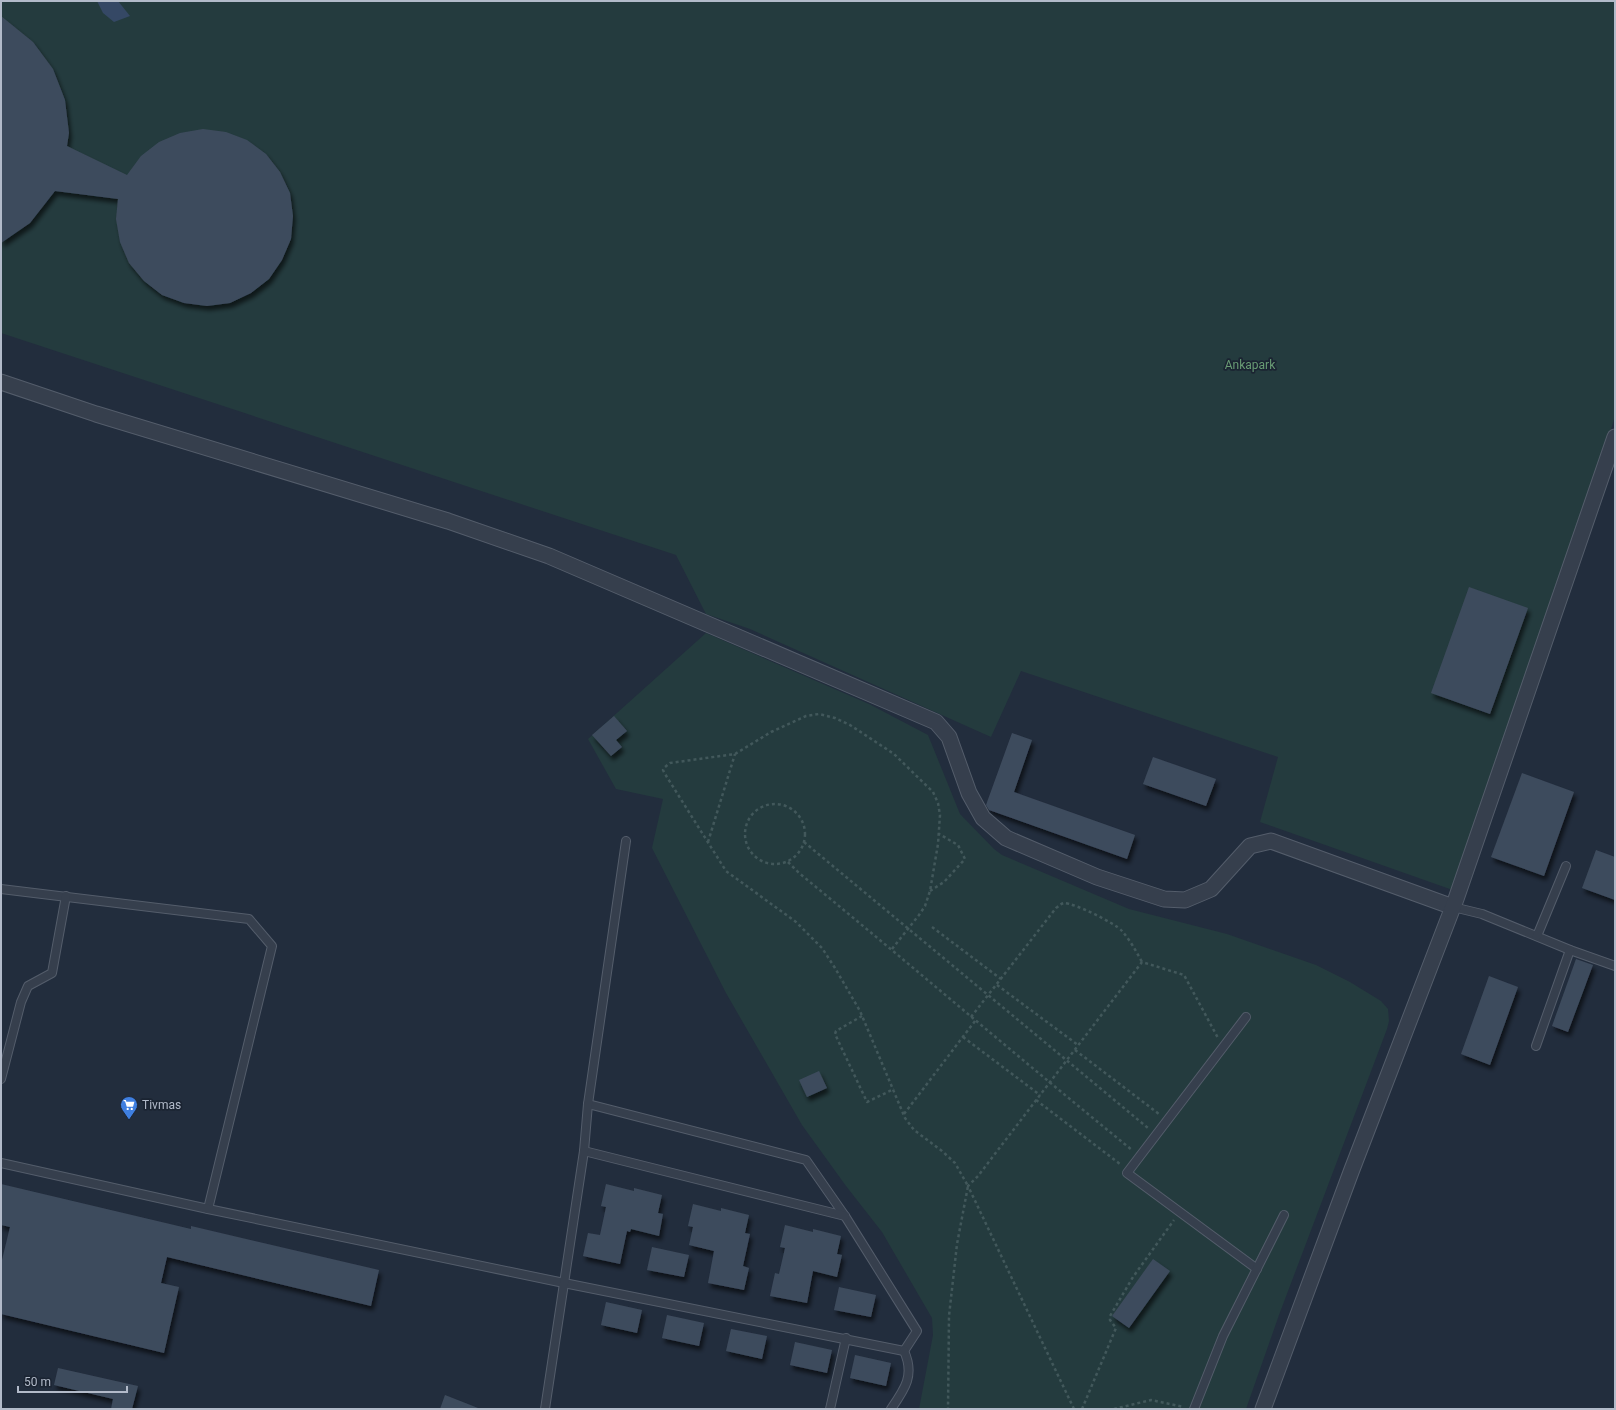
<svg xmlns="http://www.w3.org/2000/svg" width="1616" height="1410" viewBox="0 0 1616 1410" font-family="Roboto,sans-serif">
<style>
.green{fill:#243b3e}
.water{fill:#354865}
.building{fill:#3e4b5d;filter:url(#shadow)}
.lines{fill:none;stroke-linecap:round;stroke-linejoin:round}
.service-casing{stroke:#545d6b;stroke-width:10}
.minor-casing{stroke:#545d6b;stroke-width:17}
.path{stroke:#42585b;stroke-width:2.5;stroke-dasharray:3 3;stroke-linecap:butt}
.service{stroke:#363f4d;stroke-width:8}
.minor{stroke:#363f4d;stroke-width:15}
.labels{text-anchor:middle;stroke-width:3.5;stroke-linejoin:round;paint-order:stroke}
.park-label{font-size:12px;fill:#689b74;stroke:#1b2432}
.poi-label{font-size:12px;fill:#b2bac9;stroke:#1b2432;text-anchor:start}
</style>
<defs>
<filter id="shadow"><feDropShadow dx="2.5" dy="4.5" stdDeviation="2" flood-color="#0009"/></filter>
</defs>
<rect width="100%" height="100%" fill="#222d3d"/>
<g class="green">
<path d="M 1,1 L 1615,1 L 1615,416 L 1539,670 L 1464,894 L 1260,822 L 1278,757 L 1021,671 L 991,737 L 750,629 L 706,614 L 676,555 L 1,333 Z"/>
<path d="M 706,633 L 869,704 L 928,735 L 960,814 L 994,849 L 1002,855 L 1129,909 L 1227,934 L 1316,965 L 1350,982 L 1381,1001 L 1388,1009 L 1389,1021 L 1387,1029 L 1279,1315 L 1246,1409 L 919,1409 L 933,1335 L 932,1318 L 882,1232 L 846,1186 L 802,1125 L 726,993 L 652,848 L 663,799 L 616,789 L 588,739 Z"/>
</g>
<path class="water" d="M 97,1 L 118,1 L 130,16 L 114,22 L 103,13 Z"/>
<g class="building">
<path d="M 1,16 L 33,42 L 53,69 L 65,100 L 69,133 L 67,146 L 127,175 L 141,156 L 159,142 L 180,133 L 203,129 L 226,132 L 247,140 L 266,154 L 280,172 L 290,193 L 293,216 L 291,239 L 282,260 L 269,279 L 251,293 L 230,303 L 207,306 L 184,303 L 162,295 L 144,281 L 129,263 L 120,242 L 116,219 L 118,199 L 55,191 L 30,223 L 1,243 Z"/>
<path d="M 1469,587 L 1528,608 L 1490,714 L 1431,693 Z"/>
<path d="M 614,716 L 627,731 L 616,740 L 622,747 L 611,756 L 592,735 Z"/>
<path d="M 1012,733 L 1032,740 L 1014,792 L 1135,835 L 1127,859 L 989,810 L 986,805 Z"/>
<path d="M 1153,757 L 1216,779 L 1206,806 L 1143,784 Z"/>
<path d="M 1522,773 L 1574,792 L 1544,876 L 1491,857 Z"/>
<path d="M 1596,850 L 1615,857 L 1615,900 L 1582,888 Z"/>
<path d="M 1576,959 L 1593,965 L 1568,1032 L 1552,1026 Z"/>
<path d="M 1489,976 L 1518,987 L 1490,1065 L 1461,1054 Z"/>
<path d="M 819,1071 L 827,1088 L 807,1097 L 799,1080 Z"/>
<path d="M 1,1184 L 191,1229 L 191,1226 L 379,1270 L 371,1306 L 167,1257 L 161,1283 L 179,1287 L 164,1353 L 1,1314 L 1,1264 L 10,1227 L 1,1225 Z"/>
<path d="M 606,1184 L 634,1191 L 634,1188 L 662,1195 L 658,1213 L 663,1214 L 659,1236 L 631,1229 L 630,1232 L 627,1231 L 620,1264 L 583,1256 L 588,1233 L 600,1235 L 606,1207 L 601,1206 Z"/>
<path d="M 693,1204 L 721,1211 L 721,1208 L 749,1215 L 745,1233 L 750,1234 L 743,1266 L 749,1268 L 744,1290 L 708,1283 L 714,1251 L 689,1245 L 693,1227 L 688,1226 Z"/>
<path d="M 785,1225 L 813,1232 L 813,1229 L 841,1236 L 837,1254 L 842,1255 L 837,1277 L 813,1271 L 807,1303 L 770,1296 L 775,1273 L 779,1274 L 785,1248 L 780,1247 Z"/>
<path d="M 652,1247 L 689,1255 L 684,1277 L 647,1270 Z"/>
<path d="M 1153,1259 L 1170,1271 L 1129,1328 L 1112,1316 Z"/>
<path d="M 839,1287 L 876,1295 L 871,1317 L 834,1310 Z"/>
<path d="M 606,1302 L 642,1310 L 637,1333 L 601,1325 Z"/>
<path d="M 667,1315 L 704,1323 L 699,1346 L 662,1338 Z"/>
<path d="M 731,1329 L 767,1336 L 762,1359 L 726,1351 Z"/>
<path d="M 795,1342 L 832,1350 L 827,1373 L 790,1365 Z"/>
<path d="M 855,1355 L 891,1363 L 886,1386 L 850,1378 Z"/>
<path d="M 58,1368 L 138,1386 L 132,1409 L 111,1409 L 113,1399 L 54,1385 Z"/>
<path d="M 445,1395 L 478,1408 L 478,1409 L 440,1409 Z"/>
</g>
<g class="lines">
<defs>
<g id="service">
<path d="M 1,889 L 249,919 L 272,946 L 208,1209"/>
<path d="M 1453,907 L 1482,914 L 1570,950 L 1615,966"/>
<path d="M 1537,936 L 1566,866"/>
<path d="M 1246,1017 L 1127,1173 L 1257,1269"/>
<path d="M 1536,1046 L 1570,950"/>
<path d="M 1,1079 L 21,1002 L 28,986 L 52,973 L 66,896"/>
<path d="M 588,1104 L 806,1160 L 845,1216 L 917,1331 L 904,1351"/>
<path d="M 584,1151 L 845,1216"/>
<path d="M 1,1163 L 208,1209 L 564,1283 L 904,1351"/>
<path d="M 545,1409 L 584,1151 L 588,1104 L 626,841"/>
<path d="M 830,1409 L 846,1338"/>
<path d="M 891,1409 C 905,1389 915,1375 904,1351"/>
<path d="M 1194,1409 L 1223,1336 L 1284,1215"/>
</g>
<g id="minor">
<path d="M 1,382 L 96,414 L 448,521 L 549,556 L 936,722 L 949,737 L 969,793 L 983,818 L 1006,838 L 1097,877 L 1164,899 L 1185,900 L 1211,889 L 1250,846 L 1271,841 L 1453,907"/>
<path d="M 1263,1409 L 1351,1172 L 1456,899 L 1615,437"/>
</g>
</defs>
<use href="#service" class="service-casing"/>
<use href="#minor" class="minor-casing"/>
<g class="path">
<circle cx="775" cy="834" r="30"/>
<path d="M 708,842 L 735,754"/>
<path d="M 804,842 L 1148,1128"/>
<path d="M 788,862 L 799,873 C 911,965 1020,1059 1132,1150"/>
<path d="M 930,891 L 944,882 L 965,859 L 958,845 L 939,834"/>
<path d="M 932,927 L 1001,979"/>
<path d="M 892,949 L 919,915 L 925,906 L 930,891 L 938,844 L 940,815 L 938,803 L 933,792 L 894,754 L 850,725 L 835,718 L 819,714 L 806,716 L 771,732 L 735,754 L 670,763 L 665,767 L 663,770 L 665,774 L 726,871 L 796,922 L 822,948 L 835,968 L 860,1011 L 905,1118 L 914,1130 L 942,1151 L 955,1163 L 968,1186 L 957,1244 L 949,1316 L 948,1409"/>
<path d="M 997,985 L 1078,1045"/>
<path d="M 862,1016 L 836,1031 L 835,1034 L 867,1102 L 894,1089"/>
<path d="M 971,1017 L 1056,908 C 1059,906 1060,904 1064,903 C 1074,903 1115,923 1122,931 C 1130,940 1136,951 1142,962"/>
<path d="M 963,1037 L 1040,1095"/>
<path d="M 1075,1050 L 1159,1114"/>
<path d="M 1036,1100 L 1120,1164"/>
<path d="M 904,1114 L 975,1021"/>
<path d="M 1074,1409 L 968,1186 L 978,1176 L 1142,962 L 1184,975 L 1218,1038"/>
<path d="M 1082,1409 L 1116,1328 L 1110,1320 L 1110,1316 L 1133,1277 L 1174,1220"/>
<path d="M 1114,1409 L 1151,1400 L 1184,1407"/>
</g>
<use href="#service" class="service"/>
<use href="#minor" class="minor"/>
</g>
<defs>
<symbol id="supermarket-pin" viewBox="-11 -11 22 30"><path d="M0 17L-7.5 6A9.5 9.5 0 1 1 7.5 6Z" fill="#3f7fe0" stroke="#1b2432"/><path d="M-6-5.5h2.5l.6 2H6L4.5 2H-2.5L-4.4-4H-6ZM-1.5 3.2a1.3 1.3 0 1 0 .1 0ZM3 3.2a1.3 1.3 0 1 0 .1 0Z" fill="#fff"/></symbol>
</defs>
<g fill-rule="evenodd">
<use href="#supermarket-pin" x="119" y="1095" width="20" height="27"/>
</g>
<g class="labels">
<g class="park-label">
<text x="1250" y="369">Ankapark</text>
</g>
<g class="poi-label">
<text x="142" y="1109">Tivmas</text>
</g>
</g>
<rect width="1616" height="1410" fill="none" stroke="#b2bac9" stroke-width="4"/>
<path d="M18 1386v6h109v-6" fill="none" stroke="#b2bac9" stroke-width="2"/>
<text x="24" y="1386" font-size="12" fill="#b2bac9" stroke="#1b2432" stroke-width="3" paint-order="stroke">50 m</text>
</svg>
